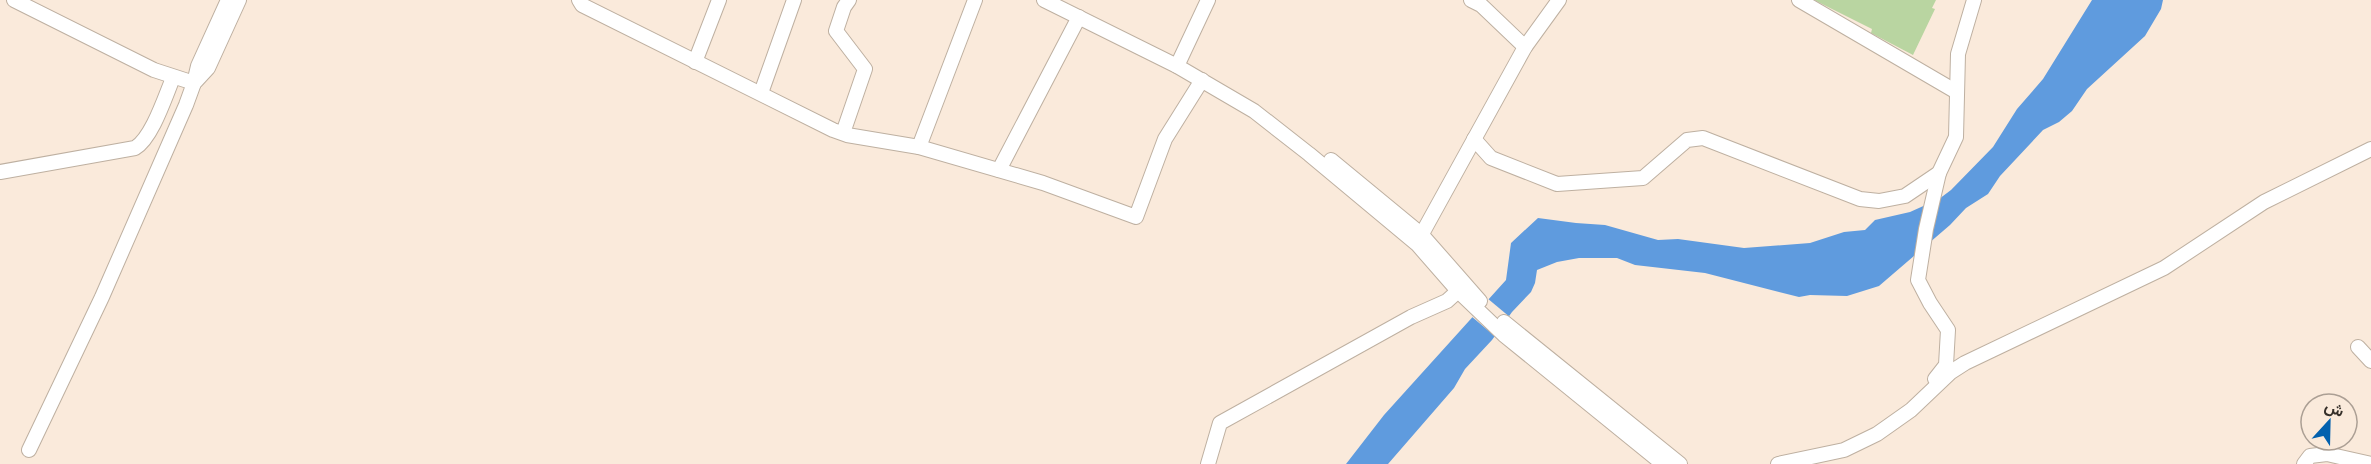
<svg xmlns="http://www.w3.org/2000/svg" width="2371" height="464" viewBox="0 0 2371 464" font-family="Manrope,Vazirmatn,sans-serif">
<style>
.green{fill:#b9d5a1}
.water{fill:#5f9bde}
.pier{fill:#faeadb}
.lines{fill:none;stroke-linecap:round;stroke-linejoin:round}
.minor-casing{stroke:#beb0a1;stroke-width:16}
.minor{stroke:#fff;stroke-width:14}
</style>
<rect width="100%" height="100%" fill="#faeadb"/>
<path class="green" d="M 1814,0 L 1936,0 L 1932,8 L 1935,9 L 1913,55 L 1871,33 L 1872,29 Z"/>
<path class="water" d="M 2092,0 L 2163,0 L 2161,9 L 2145,36 L 2087,89 L 2072,111 L 2059,122 L 2043,130 L 2000,176 L 1988,194 L 1966,208 L 1950,225 L 1879,286 L 1847,296 L 1810,295 L 1799,297 L 1705,273 L 1635,265 L 1617,258 L 1579,258 L 1557,262 L 1537,270 L 1535,283 L 1531,292 L 1512,312 L 1492,340 L 1465,369 L 1454,388 L 1388,464 L 1346,464 L 1384,415 L 1506,280 L 1511,243 L 1538,218 L 1576,223 L 1605,225 L 1658,240 L 1678,239 L 1744,248 L 1810,243 L 1844,232 L 1865,230 L 1875,220 L 1910,212 L 1939,199 L 1951,190 L 1993,147 L 2017,109 L 2043,79 Z"/>
<path class="pier" d="M 1487,298 L 1511,318 L 1497,338 L 1471,316 Z"/>
<g class="lines">
<defs>
<g id="minor">
<path d="M 14,0 L 154,70 L 194,83"/>
<path d="M 579,0 L 582,5 L 833,130 L 847,135 L 919,147 L 1043,183 L 1136,217 L 1165,139 L 1202,80"/>
<path d="M 1044,0 L 1177,66 L 1254,111 L 1309,154 L 1417,244 L 1458,291 L 1504,335 L 1663,464"/>
<path d="M 1471,0 L 1481,5 L 1525,47"/>
<path d="M 1799,0 L 1955,91"/>
<path d="M 695,62 L 719,0"/>
<path d="M 1177,66 L 1208,0"/>
<path d="M 196,81 L 208,68 L 239,0"/>
<path d="M 761,93 L 794,0"/>
<path d="M 843,133 L 865,69 L 836,31 L 844,7 L 849,0"/>
<path d="M 1474,139 L 1491,158 L 1557,184 L 1643,178 L 1687,140 L 1703,138 L 1860,199 L 1879,201 L 1905,196 L 1939,173 L 1956,137 L 1958,54 L 1974,0"/>
<path d="M 919,147 L 975,0"/>
<path d="M 1331,160 L 1422,235 L 1480,301"/>
<path d="M 999,170 L 1079,17"/>
<path d="M 0,172 L 135,148 C 152,138 165,97 173,78"/>
<path d="M 1418,241 L 1525,47 L 1559,0"/>
<path d="M 1504,322 L 1680,464"/>
<path d="M 2358,347 L 2371,361"/>
<path d="M 1935,379 L 1946,365 L 1948,330 L 1930,303 L 1918,280 L 1926,229 L 1939,173"/>
<path d="M 29,450 L 102,297 L 186,105 L 194,83 L 198,66 L 228,0"/>
<path d="M 1208,464 L 1220,423 L 1411,317 L 1447,301 L 1458,291"/>
<path d="M 1778,464 L 1844,450 L 1877,434 L 1911,410 L 1951,372 L 1965,363 L 2164,268 L 2264,202 L 2371,149"/>
<path d="M 2304,464 L 2310,456 L 2327,454 L 2371,464"/>
</g>
</defs>
<use href="#minor" class="minor-casing"/>
<use href="#minor" class="minor"/>
</g>
<g transform="translate(2329 422) rotate(22)"><circle r="28" fill="#faeadb" stroke="#ab9f94" stroke-width="1.5"/>
<path d="M0-4.5L10 22L0 15L-10 22Z" fill="#0361ae"/>
<text y="-9" font-size="16" font-weight="bold" text-anchor="middle" fill="#352f29">ش</text>
</g>
</svg>
